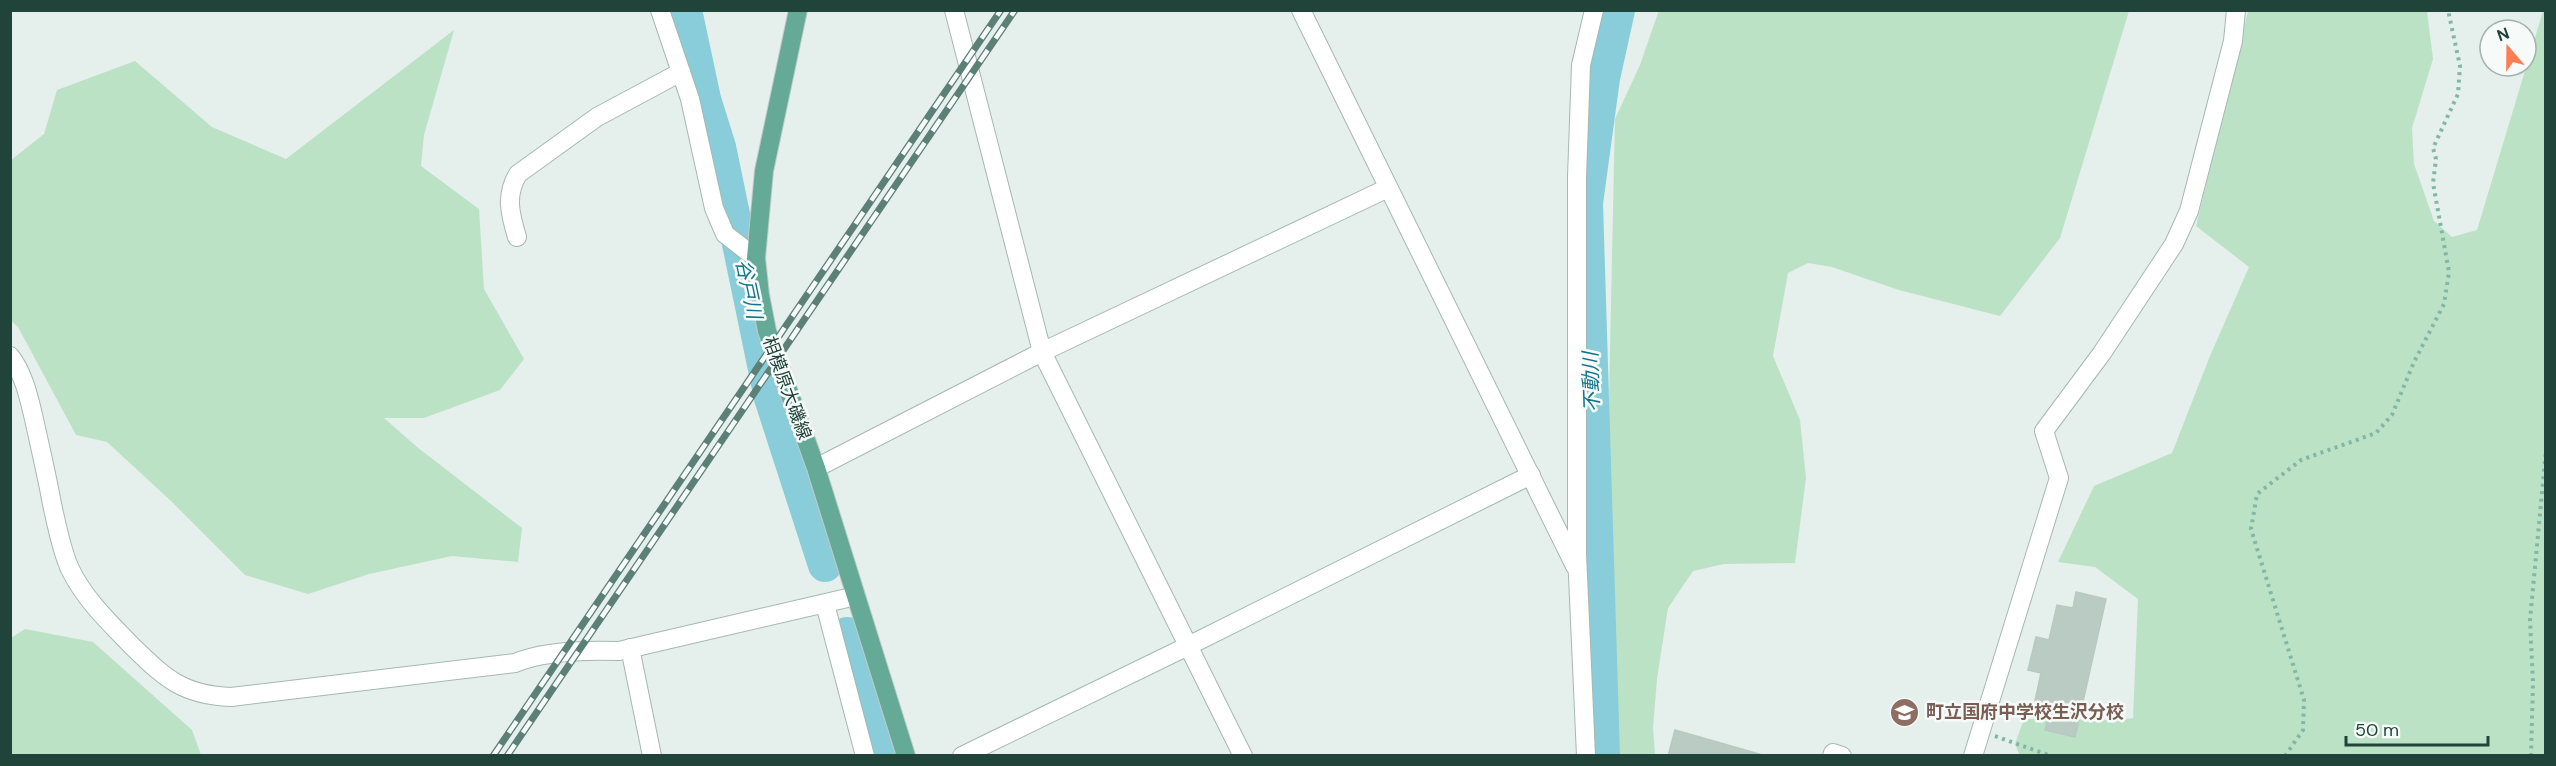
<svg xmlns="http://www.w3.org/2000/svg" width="2556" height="766" viewBox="0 0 2556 766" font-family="'DM Sans','Noto Sans JP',sans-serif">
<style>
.green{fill:#bce2c6}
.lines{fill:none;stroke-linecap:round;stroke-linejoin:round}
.river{stroke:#88cdd9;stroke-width:34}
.building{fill:#bacbc4;stroke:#b6cac2;stroke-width:1.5}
.minor-casing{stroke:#a6b8b2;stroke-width:20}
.major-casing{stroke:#c1cbc8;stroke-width:20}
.path{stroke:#82b6a6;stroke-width:4;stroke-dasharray:3 4.5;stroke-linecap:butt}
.minor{stroke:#fff;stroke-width:18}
.major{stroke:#65a997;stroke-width:18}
.rail-casing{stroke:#5c7f76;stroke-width:7}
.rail{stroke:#f6fbf9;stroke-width:4.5;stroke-dasharray:14;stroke-linecap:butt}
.labels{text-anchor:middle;stroke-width:5;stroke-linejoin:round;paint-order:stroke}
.street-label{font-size:18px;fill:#21443a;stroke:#f6fbf9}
.education-label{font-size:18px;font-weight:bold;fill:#785e54;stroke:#f6fbf9;text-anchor:start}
.water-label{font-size:20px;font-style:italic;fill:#147487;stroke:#f6fbf9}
</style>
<rect width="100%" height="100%" fill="#e5efeb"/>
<g class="green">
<path d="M 1659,10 L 2129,11 L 2060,238 L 2000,316 L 1899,290 L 1832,267 L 1808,263 L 1788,273 L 1773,356 L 1800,420 L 1806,478 L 1795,563 L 1724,564 L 1693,571 L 1668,608 L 1657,679 L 1653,728 L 1655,755 L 1613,755 L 1607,489 L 1615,119 L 1640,65 Z"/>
<path d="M 2248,11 L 2427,11 L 2433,59 L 2412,128 L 2414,164 L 2434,221 L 2452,237 L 2477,230 L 2543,11 L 2545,11 L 2545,755 L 2020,756 L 2015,744 L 2024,719 L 2113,720 L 2133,718 L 2138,599 L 2095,567 L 2058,562 L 2094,486 L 2172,453 L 2210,356 L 2249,267 L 2196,226 Z"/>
<path d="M 454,30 L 424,135 L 421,166 L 479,209 L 484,289 L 524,359 L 500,390 L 424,418 L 384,418 L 417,447 L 522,528 L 518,562 L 452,556 L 369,574 L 308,594 L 245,575 L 171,501 L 107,442 L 76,435 L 18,327 L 11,321 L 11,160 L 44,134 L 57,90 L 135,61 L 212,127 L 286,159 Z"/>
<path d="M 25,629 L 93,642 L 192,730 L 201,755 L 11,755 L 11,638 Z"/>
</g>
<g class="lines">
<g class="river">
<path d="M 685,10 L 704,99 L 719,147 L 771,398 L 825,565"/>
<path d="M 847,634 L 887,756"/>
<path d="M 1603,756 L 1586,203 L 1603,78 L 1618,10"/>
</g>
</g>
<g class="building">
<path d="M 2076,592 L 2106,599 L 2075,737 L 2045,730 L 2051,705 L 2035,701 L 2041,673 L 2028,670 L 2036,637 L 2049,640 L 2057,605 L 2073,608 Z"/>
<path d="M 1675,730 L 1766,756 L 1668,756 Z"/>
</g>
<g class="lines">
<defs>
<g id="minor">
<path d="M 660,10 L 690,99 L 714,208 L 725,234 L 756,258"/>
<path d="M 954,10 L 1042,352 L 1243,756"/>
<path d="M 1301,10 L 1575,566"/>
<path d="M 517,237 C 510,214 505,195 518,174 L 597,117 L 681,72"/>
<path d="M 10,356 C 24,374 29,398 34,419 C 40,447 47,476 52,504 C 57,526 61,549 70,569 C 85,600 110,623 133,647 C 166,679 183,695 231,697 L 515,663 C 543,651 588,650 619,651 L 856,596"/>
<path d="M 816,468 L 1042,352 L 1388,188"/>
<path d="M 825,604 L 865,756"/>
<path d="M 630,648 L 652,756"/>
<path d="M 962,756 L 1188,646 L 1531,475"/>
<path d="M 1586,756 L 1577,554 L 1577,177 L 1581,65 L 1594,10"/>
<path d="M 1832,756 L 1833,753 L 1842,756"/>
<path d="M 1973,756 L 2059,478 L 2044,431 L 2102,353 L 2174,244 L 2189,211 L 2233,41 L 2236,10"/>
</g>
<path id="major" d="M 798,10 L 764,171 L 756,258 L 760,295 L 767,331 L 816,468 L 906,756"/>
</defs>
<use href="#minor" class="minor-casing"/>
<use href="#major" class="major-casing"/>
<g class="path">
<path d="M 1995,736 L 2051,756"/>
<path d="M 2285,756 L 2303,730 L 2304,700 L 2251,529 L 2257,494 L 2301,460 L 2376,433 L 2392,415 L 2414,362 L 2444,304 L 2449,272 L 2433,183 L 2436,159 L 2433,148 L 2458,94 L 2460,66 L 2448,10"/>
<path d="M 2531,756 L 2533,683 L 2530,620 L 2546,450"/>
</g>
<use href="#minor" class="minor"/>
<use href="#major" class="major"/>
<defs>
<g id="rail">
<path d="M 493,756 L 1001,10"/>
<path d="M 507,756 L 1015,10"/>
</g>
</defs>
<use href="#rail" class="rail-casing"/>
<use href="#rail" class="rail"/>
</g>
<defs>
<symbol id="school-disc" viewBox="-11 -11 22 22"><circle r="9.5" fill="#8d6e63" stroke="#f6fbf9"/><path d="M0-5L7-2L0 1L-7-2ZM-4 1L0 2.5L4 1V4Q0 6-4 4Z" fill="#fff"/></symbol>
</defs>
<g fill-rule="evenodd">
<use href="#school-disc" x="1888" y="696" width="33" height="33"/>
</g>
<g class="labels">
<g class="street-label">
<text transform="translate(787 388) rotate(70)" y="6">相模原大磯線</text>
</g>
<g class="education-label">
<text x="1926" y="718">町立国府中学校生沢分校</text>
</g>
<g class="water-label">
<text transform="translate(749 289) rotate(78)" y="7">谷戸川</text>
<text transform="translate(1591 382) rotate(-92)" y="7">不動川</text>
</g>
</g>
<rect width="2556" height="766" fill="none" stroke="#21443a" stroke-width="24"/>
<g transform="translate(2508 48) rotate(340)"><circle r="28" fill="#f6fbf9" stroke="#a1b2ad" stroke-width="1.5"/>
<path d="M0-4.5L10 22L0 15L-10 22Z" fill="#ff7d53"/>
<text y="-9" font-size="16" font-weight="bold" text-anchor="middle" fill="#21443a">N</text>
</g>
<path d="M2346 736v9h142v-9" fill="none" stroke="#21443a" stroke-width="3"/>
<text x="2355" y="736" font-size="18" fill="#21443a" stroke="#f6fbf9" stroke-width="4.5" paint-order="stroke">50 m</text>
</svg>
